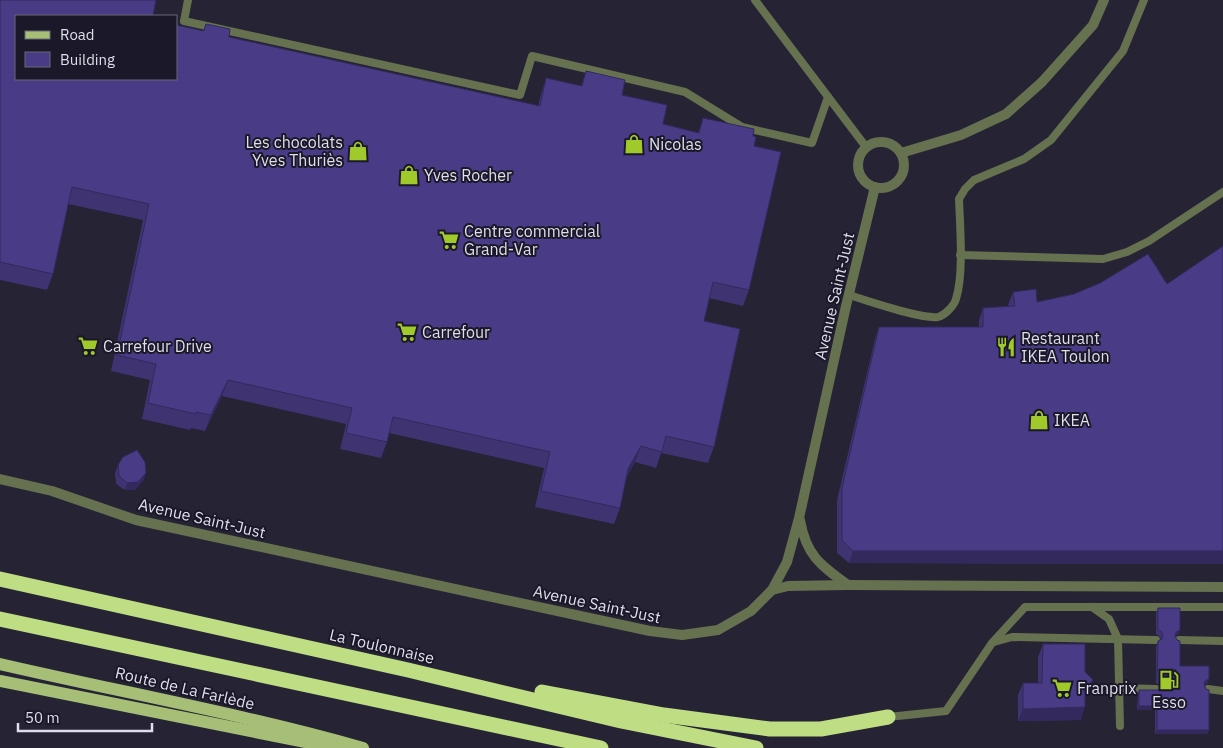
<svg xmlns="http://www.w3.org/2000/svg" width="1223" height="748" viewBox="0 0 1223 748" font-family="'IBM Plex Sans',sans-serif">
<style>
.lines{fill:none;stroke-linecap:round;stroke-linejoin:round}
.lane{stroke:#65714f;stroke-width:8}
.street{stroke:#65714f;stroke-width:10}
.primary{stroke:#a6be75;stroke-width:12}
.highway{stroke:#bfdd83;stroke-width:15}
.wall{fill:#3f3372}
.shaded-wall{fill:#33295d}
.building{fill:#493b85;stroke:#33295d}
.labels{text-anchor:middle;stroke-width:4;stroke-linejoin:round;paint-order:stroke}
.poi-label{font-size:16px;fill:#dfdeea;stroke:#1b1929;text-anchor:start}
.street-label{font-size:16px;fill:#dfdeea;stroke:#1b1929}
</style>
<rect width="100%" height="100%" fill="#252334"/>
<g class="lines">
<g class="lane">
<path d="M 188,0 L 184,21 L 520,95 L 532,56 L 685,92 L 742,127 L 812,143 L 828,97"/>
<path d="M 755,0 L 866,147"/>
<path d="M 960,255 L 1103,259 L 1127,252 L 1149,241 L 1223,192"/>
<path d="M 849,295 C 868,301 920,319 938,317 C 945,315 954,306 956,299 C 964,274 960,226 959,199 L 965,189 L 974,180 L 1024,159 L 1051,140 L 1123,51 L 1144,0"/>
<path d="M 1092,607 L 1109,619 L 1118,639 L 1120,726"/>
<path d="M 1179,640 L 1223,641"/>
<path d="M 994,642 L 1012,637 L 1156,640"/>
<path d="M 1119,688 L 1156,689"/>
<path d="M 1208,689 L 1223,691"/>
<path d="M 888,717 L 946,711 L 992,643 L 1025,607 L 1223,607"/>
</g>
<g class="street">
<circle cx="881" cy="165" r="23"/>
<path d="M 901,153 L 961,135 L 1006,114 L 1042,82 L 1093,25 L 1104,0"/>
<path d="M 0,479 L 52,491 L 136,520 L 650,631 L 682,635 L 718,630 L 751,611 L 772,590 L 787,562 L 799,518 L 846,306 L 875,187"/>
<path d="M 800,520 C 806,555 820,565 848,585"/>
<path d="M 772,590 L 788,586 L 848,585 L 1223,587"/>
</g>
<g class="primary">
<path d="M 0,664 C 121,692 243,714 363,748"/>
<path d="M 0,681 L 335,748"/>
</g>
<g class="highway">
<path d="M 0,579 L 408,670 L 621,721 L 756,748"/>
<path d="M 0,619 L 601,748"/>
<path d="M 542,692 L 664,715 L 770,729 L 821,729 L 888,717"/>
</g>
</g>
<g class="wall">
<path d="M 0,0 L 16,16 L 203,31 L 206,24 L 229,37 L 538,106 L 541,94 L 546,78 L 581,86 L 586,71 L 663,124 L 698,133 L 703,118 L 753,136 L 754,146 L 749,290 L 743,306 L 709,298 L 704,321 L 714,447 L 708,463 L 661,453 L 656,468 L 635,462 L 626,478 L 620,508 L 614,524 L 535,507 L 544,468 L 389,433 L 387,442 L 381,458 L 340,449 L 346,424 L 222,396 L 205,431 L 191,428 L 190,430 L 142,419 L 150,380 L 111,371 L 143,220 L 68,204 L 53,274 L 47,290 L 0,280 Z"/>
<path d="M 1223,246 L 1223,564 L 849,563 L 837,553 L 837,500 L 875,339 L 879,327 L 979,327 L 979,320 L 983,308 L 1008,306 L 1008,305 L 1013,292 L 1037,302 L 1167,284 Z"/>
<path d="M 118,465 L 146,473 L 143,481 L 135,490 L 125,490 L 116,484 L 115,473 Z"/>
<path d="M 1158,608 L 1179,634 L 1175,636 L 1180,666 L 1208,683 L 1204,685 L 1209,730 L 1207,734 L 1155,734 L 1155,710 L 1137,710 L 1138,694 L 1139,690 L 1158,690 L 1161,687 L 1161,686 L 1156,683 L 1156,646 L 1158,641 L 1161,639 L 1159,636 L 1156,634 L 1156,613 Z"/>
<path d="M 1043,644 L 1085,672 L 1093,680 L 1088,692 L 1085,696 L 1081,720 L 1018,721 L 1018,695 L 1023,683 L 1038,683 L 1038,657 Z"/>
</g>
<g class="shaded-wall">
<path d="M 228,380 L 222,396 L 205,431 L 211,415 Z"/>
<path d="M 641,446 L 635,462 L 622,485 L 628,469 Z"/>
<path d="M 146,473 L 143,481 L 135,490 L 125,490 L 127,483 Z"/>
<path d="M 853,551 L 1223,551 L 1223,564 L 849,563 Z"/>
<path d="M 1180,630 L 1179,634 L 1174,637 L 1176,632 Z"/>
<path d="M 1209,679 L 1208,683 L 1204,685 L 1205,681 Z"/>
<path d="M 1093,680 L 1088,692 L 1080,701 L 1085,689 Z"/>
<path d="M 1139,706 L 1157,706 L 1155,710 L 1137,710 Z"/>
<path d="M 1085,707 L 1081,720 L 1018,721 L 1023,709 Z"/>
<path d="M 1157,730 L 1209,730 L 1207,734 L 1155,734 Z"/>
</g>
<g class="building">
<path d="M 0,0 L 156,0 L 153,16 L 16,16 L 16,79 L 176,79 L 176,25 L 204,31 L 206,24 L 230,29 L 229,37 L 540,106 L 546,78 L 582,86 L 586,71 L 625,80 L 622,95 L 667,105 L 663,124 L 699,133 L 703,118 L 754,129 L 753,136 L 756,137 L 754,146 L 781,152 L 749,290 L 713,282 L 704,321 L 740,329 L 714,447 L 666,436 L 662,452 L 641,446 L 628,469 L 620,508 L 541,491 L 550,452 L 393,417 L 387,442 L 346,433 L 352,408 L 228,380 L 211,415 L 196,412 L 196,414 L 148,403 L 156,364 L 117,355 L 149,204 L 72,187 L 53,274 L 0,262 Z"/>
<path d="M 1223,246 L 1223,551 L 853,551 L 842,540 L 842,488 L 879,327 L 983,327 L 983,308 L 1015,306 L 1013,292 L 1036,289 L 1037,302 L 1074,294 L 1100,283 L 1148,254 L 1167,284 Z"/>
<path d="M 137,450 L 145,462 L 146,473 L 138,482 L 127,483 L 119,476 L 118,465 L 123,457 Z"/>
<path d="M 1158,608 L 1180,608 L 1180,630 L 1176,632 L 1175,636 L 1177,640 L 1180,641 L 1180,666 L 1209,666 L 1209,679 L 1205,681 L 1204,684 L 1206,689 L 1209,690 L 1209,730 L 1157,730 L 1157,706 L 1139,706 L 1139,690 L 1158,690 L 1163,685 L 1162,682 L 1157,679 L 1158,641 L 1162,639 L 1163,635 L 1161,631 L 1158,630 Z"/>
<path d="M 1043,644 L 1085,644 L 1085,672 L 1093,680 L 1085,689 L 1085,707 L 1023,709 L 1023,683 L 1042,683 Z"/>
</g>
<defs>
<symbol id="shop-bare" viewBox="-9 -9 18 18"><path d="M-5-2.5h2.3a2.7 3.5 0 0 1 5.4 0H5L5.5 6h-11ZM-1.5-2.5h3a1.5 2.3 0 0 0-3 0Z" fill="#a0c92b" stroke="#1b1929" stroke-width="2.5" paint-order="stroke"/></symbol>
<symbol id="supermarket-bare" viewBox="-9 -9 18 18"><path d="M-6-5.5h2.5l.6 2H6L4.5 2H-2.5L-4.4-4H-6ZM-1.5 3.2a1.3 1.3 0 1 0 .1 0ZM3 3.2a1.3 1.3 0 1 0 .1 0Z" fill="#a0c92b" stroke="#1b1929" stroke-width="2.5" paint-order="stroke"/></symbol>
<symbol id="restaurant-bare" viewBox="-9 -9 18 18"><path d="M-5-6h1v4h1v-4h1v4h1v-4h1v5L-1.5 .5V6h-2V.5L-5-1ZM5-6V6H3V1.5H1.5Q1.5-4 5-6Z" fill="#a0c92b" stroke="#1b1929" stroke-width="2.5" paint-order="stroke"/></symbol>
<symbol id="fuel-bare" viewBox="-9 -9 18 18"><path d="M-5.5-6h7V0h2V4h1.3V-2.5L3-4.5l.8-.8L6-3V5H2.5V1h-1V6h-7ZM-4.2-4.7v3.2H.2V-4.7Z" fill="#a0c92b" stroke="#1b1929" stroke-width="2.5" paint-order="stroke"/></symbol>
</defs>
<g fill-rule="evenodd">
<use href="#shop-bare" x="620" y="130" width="28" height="28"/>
<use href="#shop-bare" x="344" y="137" width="28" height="28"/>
<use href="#shop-bare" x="395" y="161" width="28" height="28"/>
<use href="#supermarket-bare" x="435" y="226" width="28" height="28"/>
<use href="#supermarket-bare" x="393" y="318" width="28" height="28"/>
<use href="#supermarket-bare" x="74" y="332" width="28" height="28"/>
<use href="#restaurant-bare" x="992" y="333" width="28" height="28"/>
<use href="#shop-bare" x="1025" y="406" width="28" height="28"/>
<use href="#fuel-bare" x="1155" y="666" width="28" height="28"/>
<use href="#supermarket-bare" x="1048" y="674" width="28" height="28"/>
</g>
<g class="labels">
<g class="poi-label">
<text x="343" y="148" text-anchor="end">Les chocolats<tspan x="343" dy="18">Yves Thuriès</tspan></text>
<text x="649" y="150">Nicolas</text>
<text x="424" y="181">Yves Rocher</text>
<text x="464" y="237">Centre commercial<tspan x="464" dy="18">Grand-Var</tspan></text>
<text x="422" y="338">Carrefour</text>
<text x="1021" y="344">Restaurant<tspan x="1021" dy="18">IKEA Toulon</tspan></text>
<text x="103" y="352">Carrefour Drive</text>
<text x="1054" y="426">IKEA</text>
<text x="1077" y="694">Franprix</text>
<text x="1169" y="708" text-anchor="middle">Esso</text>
</g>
<g class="street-label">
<text transform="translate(834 296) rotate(-77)" y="6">Avenue Saint-Just</text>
<text transform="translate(202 518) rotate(13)" y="6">Avenue Saint-Just</text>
<text transform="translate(597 604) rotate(12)" y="6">Avenue Saint-Just</text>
<text transform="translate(382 646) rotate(13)" y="6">La Toulonnaise</text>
<text transform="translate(185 688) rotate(13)" y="6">Route de La Farlède</text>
</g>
</g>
<rect x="15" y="15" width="162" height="65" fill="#1b1929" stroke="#696876"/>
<rect x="25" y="31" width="25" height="8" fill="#a6be75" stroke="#696876"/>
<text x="60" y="40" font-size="15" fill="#dfdeea">Road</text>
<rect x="25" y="52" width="25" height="15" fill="#493b85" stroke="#696876"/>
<text x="60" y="65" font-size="15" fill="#dfdeea">Building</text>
<path d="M18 723v8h134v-8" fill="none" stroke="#dfdeea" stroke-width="2.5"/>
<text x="25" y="723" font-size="15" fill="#dfdeea" stroke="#1b1929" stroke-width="4" paint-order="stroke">50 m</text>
</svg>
